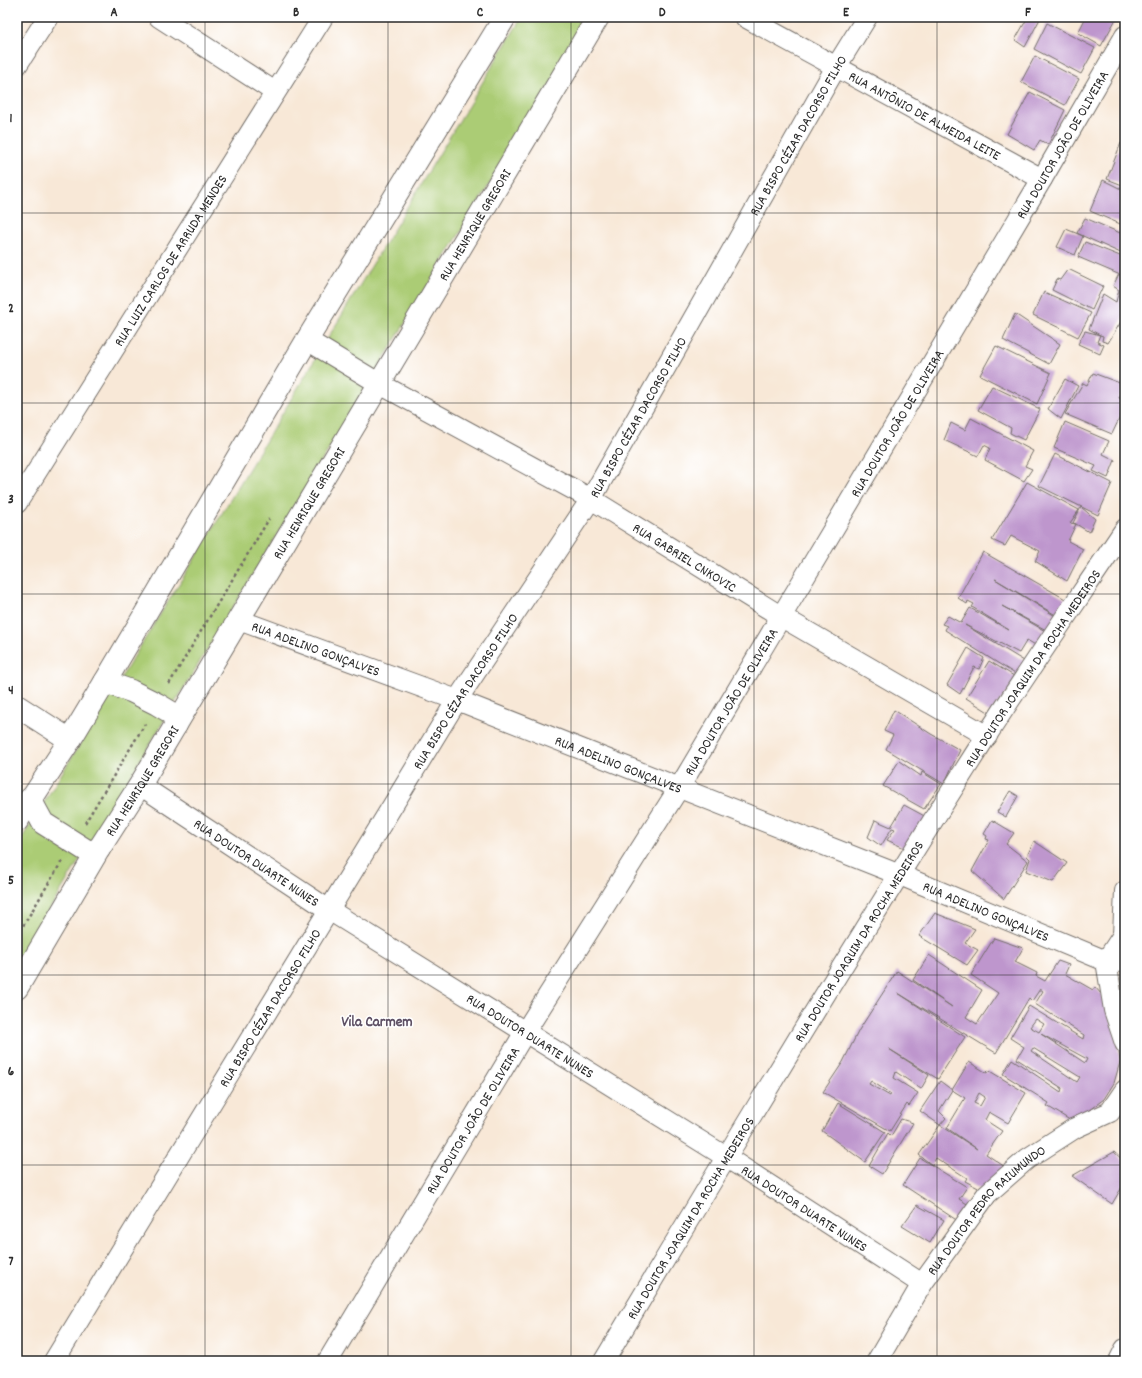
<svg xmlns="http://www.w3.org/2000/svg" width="1142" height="1378" viewBox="0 0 1142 1378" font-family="Dekko,sans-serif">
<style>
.green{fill:#abcc74;stroke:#6b7c50}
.building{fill:#be96cd;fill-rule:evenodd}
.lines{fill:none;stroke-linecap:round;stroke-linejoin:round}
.street-casing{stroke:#736d67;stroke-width:22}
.secondary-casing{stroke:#736d67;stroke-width:24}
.primary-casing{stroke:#736d67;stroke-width:24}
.path{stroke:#736d67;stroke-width:2.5;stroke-dasharray:3 3;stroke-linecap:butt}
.street{stroke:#fff;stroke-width:20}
.secondary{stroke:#fff;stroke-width:22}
.primary{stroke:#fff;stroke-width:22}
.grid{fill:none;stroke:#2b2b2b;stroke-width:1;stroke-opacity:0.55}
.labels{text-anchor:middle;stroke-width:3;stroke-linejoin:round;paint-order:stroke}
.street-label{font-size:14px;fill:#2b2b2b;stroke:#fff}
.neighbourhood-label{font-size:15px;font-weight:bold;fill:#5e5064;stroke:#fff}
.neatline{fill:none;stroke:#2b2b2b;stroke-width:1.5}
.grid-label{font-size:13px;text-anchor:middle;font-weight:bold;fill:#2b2b2b}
</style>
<rect width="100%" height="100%" fill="#fff"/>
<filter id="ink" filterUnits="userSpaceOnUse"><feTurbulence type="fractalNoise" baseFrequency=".025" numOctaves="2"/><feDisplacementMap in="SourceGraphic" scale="8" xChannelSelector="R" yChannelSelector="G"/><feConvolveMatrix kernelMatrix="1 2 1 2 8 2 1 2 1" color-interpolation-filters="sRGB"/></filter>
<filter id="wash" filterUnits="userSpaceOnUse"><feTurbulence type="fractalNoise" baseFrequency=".012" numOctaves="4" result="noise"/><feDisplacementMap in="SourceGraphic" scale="16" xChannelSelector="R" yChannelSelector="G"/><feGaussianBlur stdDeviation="0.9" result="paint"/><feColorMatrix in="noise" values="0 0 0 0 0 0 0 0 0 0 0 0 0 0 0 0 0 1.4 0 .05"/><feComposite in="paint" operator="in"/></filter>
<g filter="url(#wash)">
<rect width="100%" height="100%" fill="#f8e8d7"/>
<path class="green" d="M 522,17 L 591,17 L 17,963 L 17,846 L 195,558 Z"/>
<g id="blocks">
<g class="building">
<path d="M 1028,17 L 1041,17 L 1025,47 L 1015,40 Z"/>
<path d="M 1086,17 L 1113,17 L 1116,19 L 1101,46 L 1078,33 Z"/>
<path d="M 1047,23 L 1095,48 L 1081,74 L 1034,49 Z"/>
<path d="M 1035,56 L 1079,79 L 1065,105 L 1021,82 Z"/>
<path d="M 1030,92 L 1065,110 L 1048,145 L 1040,140 L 1034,150 L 1007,134 Z"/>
<path d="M 1121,143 L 1125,145 L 1125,186 L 1107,179 Z"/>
<path d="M 1103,180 L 1125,191 L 1125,226 L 1090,211 Z"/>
<path d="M 1085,218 L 1125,235 L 1125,255 L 1083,236 L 1075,255 L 1057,247 L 1066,229 L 1083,236 L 1077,233 Z"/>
<path d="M 1085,242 L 1125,258 L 1125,277 L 1078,257 Z"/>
<path d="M 1068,269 L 1103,286 L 1092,310 L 1052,290 L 1057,279 L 1060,280 Z"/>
<path d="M 1119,274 L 1125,278 L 1125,315 L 1108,343 L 1102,341 L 1103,336 L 1100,335 L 1097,342 L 1104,345 L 1100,354 L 1078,344 L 1085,331 L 1100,335 L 1089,329 L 1103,294 L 1116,302 L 1119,290 L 1113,286 Z"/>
<path d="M 1044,292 L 1091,313 L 1078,337 L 1033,315 Z"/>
<path d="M 1015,314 L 1060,344 L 1049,364 L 1003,340 Z"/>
<path d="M 996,346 L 1051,373 L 1037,404 L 980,375 Z"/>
<path d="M 1093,373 L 1125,385 L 1119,398 L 1124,400 L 1121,415 L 1112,434 L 1065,414 L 1083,383 L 1087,385 Z"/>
<path d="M 1065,379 L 1078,386 L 1061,419 L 1048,409 Z"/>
<path d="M 992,386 L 1040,409 L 1024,440 L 1010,433 L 1011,428 L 978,410 Z"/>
<path d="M 971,418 L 1033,451 L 1025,466 L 1032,469 L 1024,481 L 985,460 L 990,448 L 984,445 L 978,456 L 944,440 L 951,423 L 965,430 Z"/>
<path d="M 1065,422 L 1109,441 L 1103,454 L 1115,460 L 1108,478 L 1093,471 L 1096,466 L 1054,448 Z"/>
<path d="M 1055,454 L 1112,483 L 1098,515 L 1039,486 Z"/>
<path d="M 1027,482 L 1079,510 L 1070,523 L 1076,524 L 1073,523 L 1081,507 L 1095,519 L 1089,532 L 1076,524 L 1068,541 L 1083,549 L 1067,581 L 1035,561 L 1040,551 L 1011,536 L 1005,546 L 992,540 Z"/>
<path d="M 983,552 L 1067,600 L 1059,617 L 995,579 L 1057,617 L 1048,631 L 1002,606 L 1047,632 L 1037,646 L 1027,640 L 1019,653 L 965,625 L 1029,664 L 1020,677 L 945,630 L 947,626 L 942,624 L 948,616 L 961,623 L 970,608 L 1009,630 L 972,607 L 974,604 L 968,601 L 967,604 L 958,598 Z"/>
<path d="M 968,648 L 984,658 L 979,669 L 974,667 L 960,694 L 947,685 Z"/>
<path d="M 989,661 L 1019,679 L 990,713 L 966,698 Z"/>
<path d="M 894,710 L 931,734 L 960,750 L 944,784 L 886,749 L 893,735 L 884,731 Z"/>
<path d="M 899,761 L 921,776 L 922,772 L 941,784 L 924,809 L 883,786 Z"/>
<path d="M 1010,791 L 1018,796 L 1006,817 L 997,812 Z"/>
<path d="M 904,805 L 930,819 L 911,851 L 887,840 L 895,829 L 892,828 L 881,846 L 868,837 L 875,820 L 891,827 Z"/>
<path d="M 992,820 L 1014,833 L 1006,844 L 1028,861 L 1004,899 L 972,871 L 989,840 L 986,839 L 987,836 L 984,834 Z"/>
<path d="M 1034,841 L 1067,863 L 1053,882 L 1026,871 L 1030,859 L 1027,856 Z"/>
<path d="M 935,913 L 975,929 L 965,943 L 978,950 L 967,965 L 919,936 Z"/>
<path d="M 994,938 L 1023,948 L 1015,962 L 1037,973 L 1036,976 L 1045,981 L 1058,961 L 1069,965 L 1065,974 L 1093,990 L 1095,987 L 1102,995 L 1117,1037 L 1120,1062 L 1114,1083 L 1104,1099 L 1073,1122 L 1047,1106 L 1049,1103 L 1003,1074 L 1012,1059 L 1061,1092 L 1062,1088 L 1017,1059 L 1024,1047 L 1010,1038 L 1029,1006 L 1083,1039 L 1084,1035 L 1035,1004 L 1043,991 L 1040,989 L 1032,1001 L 1029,998 L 996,1053 L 898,993 L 965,1037 L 938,1079 L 889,1049 L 929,1075 L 921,1089 L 896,1072 L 894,1078 L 918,1093 L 909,1106 L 907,1104 L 890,1131 L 823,1092 L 843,1062 L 859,1030 L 897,971 L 952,1007 L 913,980 L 929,955 L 982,990 L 966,1017 L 977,1024 L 998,993 L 971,975 ZM 1036,1019 L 1044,1024 L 1039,1032 L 1030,1027 ZM 1041,1034 L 1087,1059 L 1085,1063 ZM 1033,1048 L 1080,1077 L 1077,1082 L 1031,1051 ZM 871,1081 L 891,1094 L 890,1096 L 869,1084 Z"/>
<path d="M 969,1062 L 987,1073 L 988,1070 L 1026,1093 L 1008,1123 L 989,1112 L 985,1120 L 1002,1131 L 986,1154 L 1005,1167 L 982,1190 L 965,1181 L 967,1178 L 936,1158 L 932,1165 L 919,1155 L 940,1125 L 977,1149 L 947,1128 L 965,1098 L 952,1090 ZM 979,1093 L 985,1097 L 980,1106 L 974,1103 Z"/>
<path d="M 940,1081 L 952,1090 L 939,1111 L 946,1118 L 940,1125 L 920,1111 Z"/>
<path d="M 838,1103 L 885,1132 L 865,1162 L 822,1131 Z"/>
<path d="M 901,1119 L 913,1123 L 882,1174 L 869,1166 L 888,1133 L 891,1136 Z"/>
<path d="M 1114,1152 L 1125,1162 L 1125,1182 L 1112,1204 L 1072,1176 Z"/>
<path d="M 920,1158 L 967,1187 L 959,1199 L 969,1205 L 961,1223 L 903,1185 Z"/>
<path d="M 917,1205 L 944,1220 L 930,1243 L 902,1226 Z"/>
</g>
</g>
</g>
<g filter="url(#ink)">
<use href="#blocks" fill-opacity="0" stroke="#736d67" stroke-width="1"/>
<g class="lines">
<defs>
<g id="street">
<path d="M 159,17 L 275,92"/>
<path id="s1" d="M 745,17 L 1042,179"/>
<path d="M 17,65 L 48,17"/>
<path id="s2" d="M 307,340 L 380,384 L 591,499 L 782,617 L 987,736"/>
<path id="s3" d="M 17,503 L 323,17"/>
<path id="s4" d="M 239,620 L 457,700 L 900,875 L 1106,961 L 1125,962"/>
<path id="s5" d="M 140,785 L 329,910 L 726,1157 L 922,1284"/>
<path d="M 1125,891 L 1123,935 L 1125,939"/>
<path d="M 1123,935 L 1106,961 L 1114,1010 L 1125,1043"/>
<path id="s6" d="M 54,1361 L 457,700 L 591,499 L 836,67 L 867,17"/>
<path id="s7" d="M 328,1361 L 525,1032 L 679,788 L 1042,179 L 1125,36"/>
<path id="s8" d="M 604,1361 C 729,1152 854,944 985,738 C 1030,668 1078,599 1125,529"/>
<path id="s9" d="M 877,1361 L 922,1284 L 987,1194 L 1027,1159 L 1075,1128 L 1110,1112 L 1125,1090"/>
<path d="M 1119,1361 L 1125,1349"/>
</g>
<path id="secondary" d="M 17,706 L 70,740"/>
<g id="primary">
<path d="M 105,682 L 131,691 L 157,704 L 172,713 L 176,725"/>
<path d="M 30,799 L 43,823 L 89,852 L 99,849"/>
<path d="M 17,821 L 70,740 L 105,682 L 307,340 L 505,17"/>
<path id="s10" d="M 17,988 L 99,849 L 140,785 L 598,17"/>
</g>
</defs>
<use href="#street" class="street-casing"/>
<use href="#secondary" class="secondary-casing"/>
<use href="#primary" class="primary-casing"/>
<g class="path">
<path d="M 169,684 L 269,519"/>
<path d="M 85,823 L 145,724"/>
<path d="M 17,936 L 62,861"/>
</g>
<use href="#street" class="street"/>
<use href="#secondary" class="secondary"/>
<use href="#primary" class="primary"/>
</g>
</g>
<path class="grid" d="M 205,17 L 205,1361M 388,17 L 388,1361M 571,17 L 571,1361M 754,17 L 754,1361M 937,17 L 937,1361M 17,213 L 1125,213M 17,403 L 1125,403M 17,594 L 1125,594M 17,784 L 1125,784M 17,975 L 1125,975M 17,1165 L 1125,1165"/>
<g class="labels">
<g class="street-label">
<text dy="5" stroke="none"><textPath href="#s1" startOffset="205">RUA ANTÔNIO DE ALMEIDA LEITE</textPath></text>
<text dy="5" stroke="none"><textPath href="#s6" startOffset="1434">RUA BISPO CÉZAR DACORSO FILHO</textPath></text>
<text dy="5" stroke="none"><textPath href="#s7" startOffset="1421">RUA DOUTOR JOÃO DE OLIVEIRA</textPath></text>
<text dy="5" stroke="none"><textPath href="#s10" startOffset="890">RUA HENRIQUE GREGORI</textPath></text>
<text dy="5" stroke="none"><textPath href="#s3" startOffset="287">RUA LUIZ CARLOS DE ARRUDA MENDES</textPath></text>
<text dy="5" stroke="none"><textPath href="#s6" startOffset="1110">RUA BISPO CÉZAR DACORSO FILHO</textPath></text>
<text dy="5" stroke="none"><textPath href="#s7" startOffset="1097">RUA DOUTOR JOÃO DE OLIVEIRA</textPath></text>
<text dy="5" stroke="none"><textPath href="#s10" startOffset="566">RUA HENRIQUE GREGORI</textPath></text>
<text dy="5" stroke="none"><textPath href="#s2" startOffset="436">RUA GABRIEL CNKOVIC</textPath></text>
<text dy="5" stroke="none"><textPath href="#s4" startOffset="82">RUA ADELINO GONÇALVES</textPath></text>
<text dy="5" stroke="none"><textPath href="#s8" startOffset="815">RUA DOUTOR JOAQUIM DA ROCHA MEDEIROS</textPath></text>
<text dy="5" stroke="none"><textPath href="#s6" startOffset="786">RUA BISPO CÉZAR DACORSO FILHO</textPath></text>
<text dy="5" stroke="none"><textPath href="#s7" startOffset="773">RUA DOUTOR JOÃO DE OLIVEIRA</textPath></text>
<text dy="5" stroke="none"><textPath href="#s4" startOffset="406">RUA ADELINO GONÇALVES</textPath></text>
<text dy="5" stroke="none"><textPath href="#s10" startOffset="242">RUA HENRIQUE GREGORI</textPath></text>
<text dy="5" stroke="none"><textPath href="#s5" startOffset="140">RUA DOUTOR DUARTE NUNES</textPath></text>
<text dy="5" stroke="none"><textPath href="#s4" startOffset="802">RUA ADELINO GONÇALVES</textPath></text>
<text dy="5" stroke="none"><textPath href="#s8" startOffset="491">RUA DOUTOR JOAQUIM DA ROCHA MEDEIROS</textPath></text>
<text dy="5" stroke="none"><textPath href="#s6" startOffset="414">RUA BISPO CÉZAR DACORSO FILHO</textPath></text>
<text dy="5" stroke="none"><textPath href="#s5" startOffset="464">RUA DOUTOR DUARTE NUNES</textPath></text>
<text dy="5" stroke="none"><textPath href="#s7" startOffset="281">RUA DOUTOR JOÃO DE OLIVEIRA</textPath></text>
<text dy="5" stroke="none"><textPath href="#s5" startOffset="788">RUA DOUTOR DUARTE NUNES</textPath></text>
<text dy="5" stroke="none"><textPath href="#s9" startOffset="188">RUA DOUTOR PEDRO RAIUMUNDO</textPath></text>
<text dy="5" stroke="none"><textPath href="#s8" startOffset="167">RUA DOUTOR JOAQUIM DA ROCHA MEDEIROS</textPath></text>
</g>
<g class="neighbourhood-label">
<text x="377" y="1026">Vila Carmem</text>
</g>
</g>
<rect width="1142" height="1378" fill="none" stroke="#fff" stroke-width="44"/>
<rect x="22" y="22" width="1098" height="1334" class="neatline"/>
<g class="grid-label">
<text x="114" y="16">A</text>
<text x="296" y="16">B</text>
<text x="480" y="16">C</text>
<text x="662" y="16">D</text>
<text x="846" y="16">E</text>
<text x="1028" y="16">F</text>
<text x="11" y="122">1</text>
<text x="11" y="312">2</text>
<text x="11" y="503">3</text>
<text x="11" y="694">4</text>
<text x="11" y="884">5</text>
<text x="11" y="1075">6</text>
<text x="11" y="1265">7</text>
</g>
</svg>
